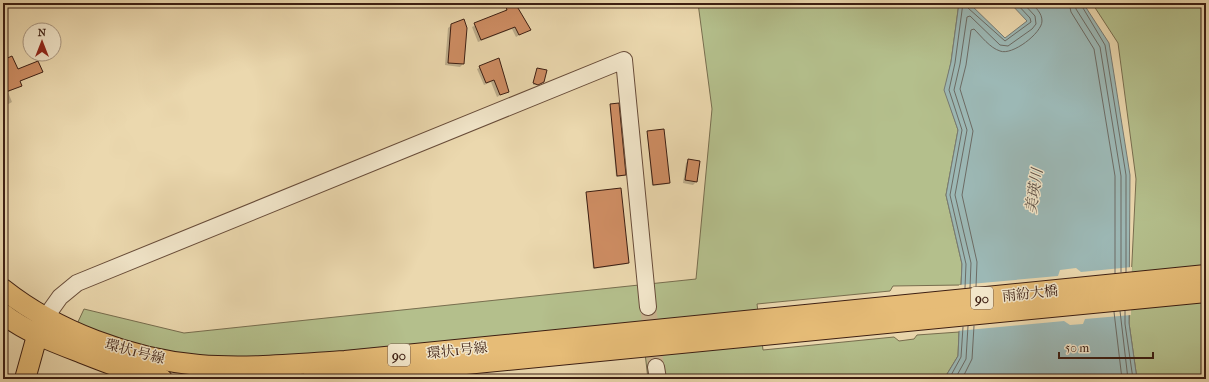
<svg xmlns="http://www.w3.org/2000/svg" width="1209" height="382" viewBox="0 0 1209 382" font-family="'IM FELL French Canon','Noto Serif JP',serif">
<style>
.green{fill:#b4bf8c;stroke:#786e4f}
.water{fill:#9cb8b5;stroke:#767a74}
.pier{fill:#ebd8ae}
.shadow{fill:#0003}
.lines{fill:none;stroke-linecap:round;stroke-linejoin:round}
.shore{stroke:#6c6b64;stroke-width:1}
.building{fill:#ce8d63;stroke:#3c1e12}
.minor-tunnel{stroke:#c8b38f;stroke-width:16;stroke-dasharray:16 8;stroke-linecap:butt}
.minor-casing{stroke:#684c39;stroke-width:18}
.major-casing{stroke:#3c1e12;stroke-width:22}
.minor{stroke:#f2e6ca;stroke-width:16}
.major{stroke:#e6bc77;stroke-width:20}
.labels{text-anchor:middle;stroke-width:3;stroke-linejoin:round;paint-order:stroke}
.shield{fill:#f2e6ca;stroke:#735a49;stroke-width:1}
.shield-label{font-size:13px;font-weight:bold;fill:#3c1e12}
.street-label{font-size:14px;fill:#3c1e12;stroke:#f2e6ca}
.water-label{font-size:15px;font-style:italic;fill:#594c43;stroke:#f2e6ca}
</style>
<rect width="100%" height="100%" fill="#ebd8ae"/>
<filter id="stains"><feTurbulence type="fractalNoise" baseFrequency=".005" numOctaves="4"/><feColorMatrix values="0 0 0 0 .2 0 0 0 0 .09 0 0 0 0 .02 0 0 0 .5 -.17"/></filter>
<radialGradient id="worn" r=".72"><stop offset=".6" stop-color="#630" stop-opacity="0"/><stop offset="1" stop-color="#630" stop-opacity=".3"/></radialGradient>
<g class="green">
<path d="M 698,3 L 959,3 L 951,62 L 945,90 L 958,130 L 946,195 L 962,264 L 961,285 L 893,286 L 890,291 L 757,304 L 758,312 L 258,359 L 194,357 L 126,342 L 77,324 L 84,309 L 184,333 L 696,279 L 712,109 Z"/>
<path d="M 1092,3 L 1206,3 L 1206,379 L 1137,379 L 1129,323 L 1136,179 L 1118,43 Z"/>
<path d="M 959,332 L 958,356 L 944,379 L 648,379 L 645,353 L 762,342 L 763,350 L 894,337 L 899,341 L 914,339 L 917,335 Z"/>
</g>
<path class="water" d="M 959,3 L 969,3 L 1005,38 L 1027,21 L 1010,3 L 1083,3 L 1109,43 L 1130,175 L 1129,323 L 1137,379 L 944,379 L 958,356 L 962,264 L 946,195 L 958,130 L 944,90 L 951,62 Z"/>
<path class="pier" d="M 1132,267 L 1131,315 L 1085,319 L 1083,324 L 1070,325 L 1064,321 L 957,331 L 959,285 L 1058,276 L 1060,270 L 1076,268 L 1081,272 Z"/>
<g class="shadow">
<path d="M 507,8 L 520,17 L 523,16 L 530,29 L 516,37 L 512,29 L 478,42 L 472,27 L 504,12 Z"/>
<path d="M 452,25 L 463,64 L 460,67 L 445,65 L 448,28 Z"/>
<path d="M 498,59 L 508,91 L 497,97 L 491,82 L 484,85 L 477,69 Z"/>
<path d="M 3,61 L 18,71 L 41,72 L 19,82 L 21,85 L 19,87 L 8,92 L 12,102 L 3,107 Z"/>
<path d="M 537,69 L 543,82 L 537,85 L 533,85 Z"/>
<path d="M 610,105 L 625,175 L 623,176 L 616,177 Z"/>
<path d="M 647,132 L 669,183 L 668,184 L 652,186 Z"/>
<path d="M 689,160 L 696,182 L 693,185 L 683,183 L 686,163 Z"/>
<path d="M 586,193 L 628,262 L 627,264 L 593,269 Z"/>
</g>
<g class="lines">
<g class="shore">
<path d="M 963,3 L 955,63 L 949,90 L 962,130 L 950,195 L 966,264 L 965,288"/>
<path d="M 967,3 L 968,8 L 1005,41 L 1031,22 L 1030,18 L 1016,3"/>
<path d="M 1069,3 L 1071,12 L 1094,49 L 1115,176 L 1115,273"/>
<path d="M 1075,3 L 1076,9 L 1100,47 L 1121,176 L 1121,272"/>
<path d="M 1080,3 L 1105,45 L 1126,175 L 1126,272"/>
<path d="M 976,287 L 977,262 L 962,195 L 973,131 L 960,89 L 966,65 L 971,30 L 974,29 C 981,36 990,48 1000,51 C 1012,56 1042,33 1042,21 C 1042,13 1036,8 1031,3"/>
<path d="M 970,288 L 971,263 L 955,195 L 967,130 L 954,90 L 960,64 L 967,17 L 970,16 L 1000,45 L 1008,46 L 1032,29 L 1036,24 L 1035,16 L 1023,3"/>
<path d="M 1120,311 L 1128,379"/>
<path d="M 1125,311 L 1125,324 L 1133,379"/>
<path d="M 1114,312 L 1122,379"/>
<path d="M 949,379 L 961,357 L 963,327"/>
<path d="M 955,379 L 966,359 L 968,326"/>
<path d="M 962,379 L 972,359 L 974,326"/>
</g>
</g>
<g class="building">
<path d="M 515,3 L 531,30 L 519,35 L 515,27 L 481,40 L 474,23 L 507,10 L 506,7 Z"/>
<path d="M 464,19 L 467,28 L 464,64 L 448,63 L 451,24 Z"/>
<path d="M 12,56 L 18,69 L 38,61 L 43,72 L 20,81 L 22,86 L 3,93 L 3,60 Z"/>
<path d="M 499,58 L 509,92 L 500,95 L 494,80 L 486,83 L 479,66 Z"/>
<path d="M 537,68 L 547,70 L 544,82 L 538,85 L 533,83 Z"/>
<path d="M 619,103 L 626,175 L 617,176 L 610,104 Z"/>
<path d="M 664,129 L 670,183 L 653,185 L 647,131 Z"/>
<path d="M 688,159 L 700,161 L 697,182 L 685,180 Z"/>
<path d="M 621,188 L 629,263 L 594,268 L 586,192 Z"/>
</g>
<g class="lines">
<path class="minor-tunnel" d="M 648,307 L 656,367"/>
<defs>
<g id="minor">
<path d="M 45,318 L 60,297 L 77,283 L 624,60 L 648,307"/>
<path d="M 656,367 L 658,379"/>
</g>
<g id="major">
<path d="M 3,289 C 56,331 131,359 199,365 C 247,369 296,364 345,361 L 1206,275"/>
<path d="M 3,314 C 25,331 51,341 77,351 C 105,362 132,373 162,379"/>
<path d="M 25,379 L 37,336 L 43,324"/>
<path d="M 312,379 L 1206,292"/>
</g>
</defs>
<use href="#minor" class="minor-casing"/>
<use href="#major" class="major-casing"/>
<use href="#minor" class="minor"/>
<use href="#major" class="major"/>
</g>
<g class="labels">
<g class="shield">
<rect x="971" y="287" width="22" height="22" rx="3"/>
<rect x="388" y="344" width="22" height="22" rx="3"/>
</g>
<g class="shield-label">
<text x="982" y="303">90</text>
<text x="399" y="360">90</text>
</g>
<g class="street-label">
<text transform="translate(1030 293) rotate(-6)" y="5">雨紛大橋</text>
<text transform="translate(457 350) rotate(-6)" y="5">環状1号線</text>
<text transform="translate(135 351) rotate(15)" y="5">環状1号線</text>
</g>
<g class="water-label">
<text transform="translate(1034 191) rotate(-81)" y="5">美瑛川</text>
</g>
</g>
<rect width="1209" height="382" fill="none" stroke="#ebd8ae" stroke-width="16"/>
<rect x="4" y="4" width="1201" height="374" fill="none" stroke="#3c1e12" stroke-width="2"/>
<rect x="8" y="8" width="1193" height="366" fill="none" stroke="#3c1e12"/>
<g transform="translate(42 42)"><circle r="19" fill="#f2e6ca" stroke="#a99680"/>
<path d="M0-3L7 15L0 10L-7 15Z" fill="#8f2418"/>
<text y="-6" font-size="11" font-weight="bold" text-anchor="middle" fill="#3c1e12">N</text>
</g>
<path d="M1059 352v6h94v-6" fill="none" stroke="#3c1e12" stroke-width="2"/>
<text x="1065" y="352" font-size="12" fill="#3c1e12" stroke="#f2e6ca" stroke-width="3" paint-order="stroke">50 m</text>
<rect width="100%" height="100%" filter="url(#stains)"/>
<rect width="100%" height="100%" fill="url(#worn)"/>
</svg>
